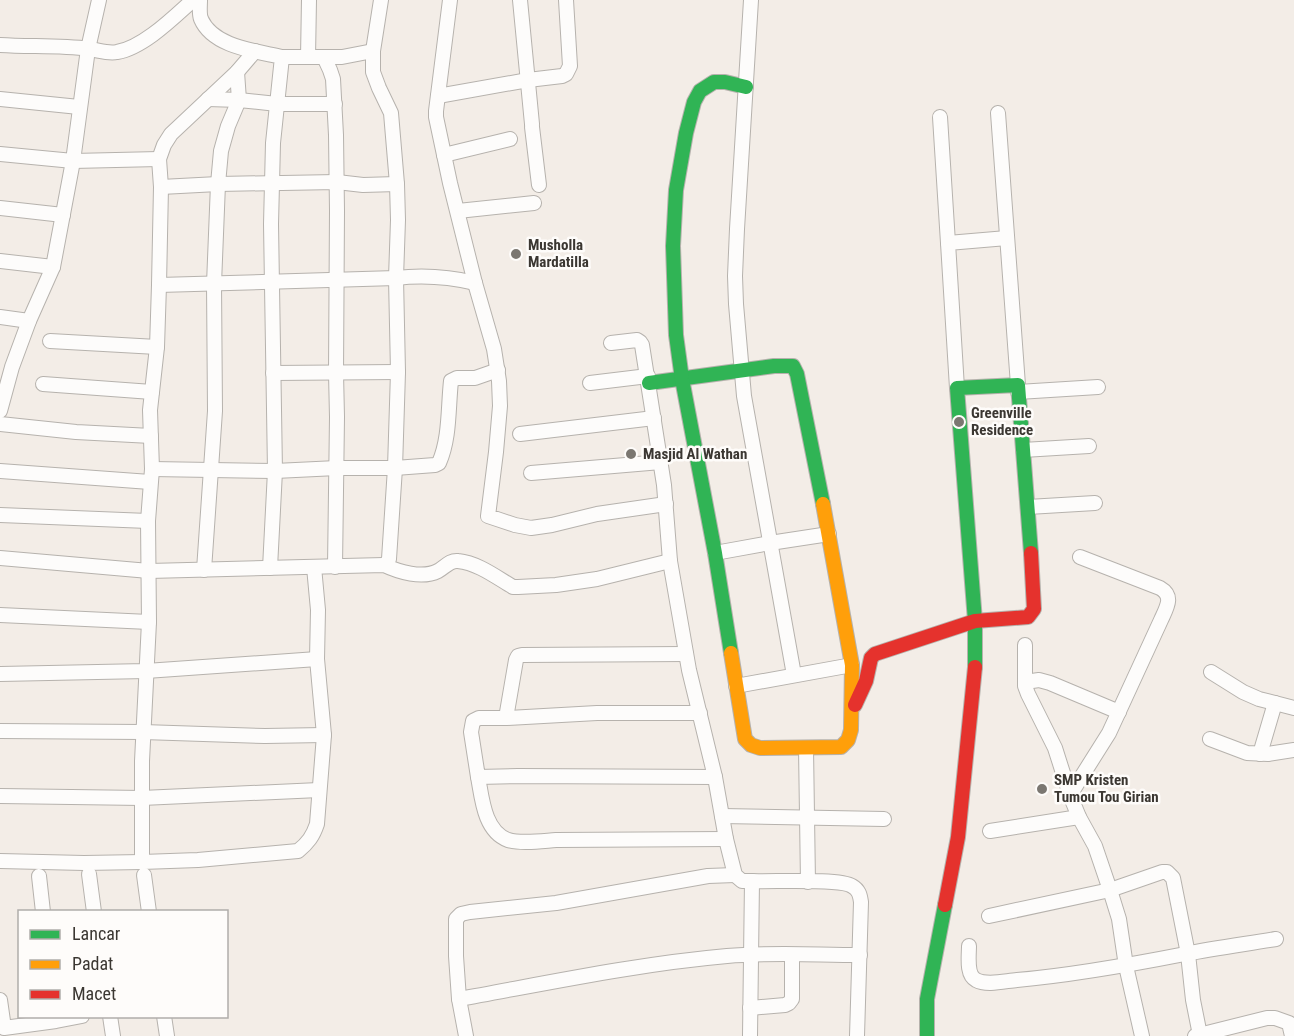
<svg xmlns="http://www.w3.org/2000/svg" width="1294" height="1036" viewBox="0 0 1294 1036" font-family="'Roboto Condensed',sans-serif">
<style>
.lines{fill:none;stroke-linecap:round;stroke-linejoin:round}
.street-casing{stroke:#b6b2ad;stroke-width:16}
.fast-casing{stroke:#b6b2ad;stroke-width:16}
.slow-casing{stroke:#b6b2ad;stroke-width:16}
.jam-casing{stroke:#b6b2ad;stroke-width:16}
.street{stroke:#fdfcfb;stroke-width:14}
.fast{stroke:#30b455;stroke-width:14}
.slow{stroke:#ff9f0a;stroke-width:14}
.jam{stroke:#e5322d;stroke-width:14}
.poi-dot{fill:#7b7771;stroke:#fefcfa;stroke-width:2}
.labels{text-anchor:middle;stroke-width:5;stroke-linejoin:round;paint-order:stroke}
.poi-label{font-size:15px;font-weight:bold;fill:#3b3732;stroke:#fefcfa;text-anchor:start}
</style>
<rect width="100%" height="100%" fill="#f3ede7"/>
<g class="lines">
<defs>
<g id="street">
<path d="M 200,0 C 200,6 199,14 201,19 C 213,47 256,51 282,57 L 273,143 L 271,224 L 275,471 L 270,568"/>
<path d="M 381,0 L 373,51 L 373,72 L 379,88 L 391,113 L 397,184 L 398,220 L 396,278 L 398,372 L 395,468 L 389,559 L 387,563 L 384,565"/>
<path d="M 450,0 L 436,111 L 436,117 L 450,183 L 475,283 L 494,349 L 499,381 L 500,406 L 496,452 L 488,516 L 515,525 L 531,528 L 552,525 L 597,514 L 666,504"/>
<path d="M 520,0 L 532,124"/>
<path d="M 751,0 L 737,229 L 735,276 L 736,304 L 744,396 L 794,675"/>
<path d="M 0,45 C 29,47 60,45 89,49 C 98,50 108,54 117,52 C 143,48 174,17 193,0"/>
<path d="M 282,57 L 342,57 L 373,51"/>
<path d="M 308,57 L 309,0"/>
<path d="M 324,57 L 330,70 L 333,79 L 336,135 L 337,211 L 336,373 L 337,417 L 335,567"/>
<path d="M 438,96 L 528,80 L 562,76 L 566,74 L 570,66 L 566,0"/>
<path d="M 0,99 L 79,107"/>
<path d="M 208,99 L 239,100 L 277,104 L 335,104"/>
<path d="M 998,113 L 1018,385"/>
<path d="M 940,117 L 948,243"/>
<path d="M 532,127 L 539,185"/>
<path d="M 0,154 L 73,161 L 159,159"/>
<path d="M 444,155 L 510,139"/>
<path d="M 161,187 L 218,184 L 337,182 L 363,185 L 397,184"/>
<path d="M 0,208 L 63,215"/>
<path d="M 458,211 L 534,203"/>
<path d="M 0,261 L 53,267"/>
<path d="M 159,285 L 396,278 C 422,275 450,277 475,283"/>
<path d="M 0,317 L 29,321"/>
<path d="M 50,341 L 157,347"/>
<path d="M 611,343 L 637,340 L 640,342 L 642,345 L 664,485 L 670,561 L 689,670 L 715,777 L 726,839 L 735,875 L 742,881 L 752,881 C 771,882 840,878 852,886 C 859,890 860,895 861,902 L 857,1036"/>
<path d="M 273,373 L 398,372"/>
<path d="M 590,383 L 648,376"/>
<path d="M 43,384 L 152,392"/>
<path d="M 957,388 L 948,243 L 1007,238"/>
<path d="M 1018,392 L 1098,387"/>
<path d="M 0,411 L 12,367 L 29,321 L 53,267 L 73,161 L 88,49 L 99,0"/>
<path d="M 0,424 L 76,432 L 151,436"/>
<path d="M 520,434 L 654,418"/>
<path d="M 1023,450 L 1089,446"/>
<path d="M 152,469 L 275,471 L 337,468 L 395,468 L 435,465 L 439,463 C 450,438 448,408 451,381 L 457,378 L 475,378 L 498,370"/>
<path d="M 0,471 L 150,482"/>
<path d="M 531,473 L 661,462"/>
<path d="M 1028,507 L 1095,503"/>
<path d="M 0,515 L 148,521"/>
<path d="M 715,553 L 770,543 L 829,534"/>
<path d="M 0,558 L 149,571 L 384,565 C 399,572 422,579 438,571 C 445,567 450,560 458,561 C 478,563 496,577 513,587 L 518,587 L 556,585 L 597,579 L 670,561"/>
<path d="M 204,570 L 215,411 L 214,284 L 218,184 L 221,151 L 228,126 L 239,100 L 237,72"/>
<path d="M 0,615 L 149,622"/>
<path d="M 1025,645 L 1025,686 L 1028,694 L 1055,748 L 1070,795 L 1079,817 L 1095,846 L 1110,890 L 1119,919 L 1126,966 L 1142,1036"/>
<path d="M 1211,672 L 1243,692 L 1259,699 L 1294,708"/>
<path d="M 0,674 L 146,671 L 317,659"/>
<path d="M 1025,682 L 1039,680 L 1050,683 L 1119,712"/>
<path d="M 736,686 L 852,665"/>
<path d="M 700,713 L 597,713 L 506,718 L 479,718 L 473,721 L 471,732 L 478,777 L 518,776 L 715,777"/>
<path d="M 506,718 L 516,660 L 518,656 L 522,655 L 686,654"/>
<path d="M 0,731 L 143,732 L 265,736 L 324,735"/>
<path d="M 1210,739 L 1247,753 L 1268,754 L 1294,750"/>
<path d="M 806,748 L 808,882"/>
<path d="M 1260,754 L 1275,703"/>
<path d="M 478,777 C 482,798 484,831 508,840 C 521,844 542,841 556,840 L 726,839"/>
<path d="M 1070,795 L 1109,733 L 1161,620 C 1167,607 1174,596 1160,588 L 1080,557"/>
<path d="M 0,796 L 142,798 L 319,790"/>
<path d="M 722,816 L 884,819"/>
<path d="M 990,831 L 1079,817"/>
<path d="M 0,861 L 84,863 L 142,862 L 198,860 L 298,851 C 308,843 313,836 317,824 L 324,735 L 317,659 L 318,610 L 314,567"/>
<path d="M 142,862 L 142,761 L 149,622 L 148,521 L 152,469 L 150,410 L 157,347 L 159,285 L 161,187 L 159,159 L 164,145 L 171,134 L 237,72 L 255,51"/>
<path d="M 89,874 L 94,912"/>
<path d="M 144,875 L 149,912"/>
<path d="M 39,876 L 43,912"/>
<path d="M 989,916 L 1110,890 L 1162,872 L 1167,872 L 1173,878 L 1188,954 L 1193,1000 L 1200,1035"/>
<path d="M 969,946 C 969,956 966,975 976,980 C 987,986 1005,981 1017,980 C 1074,975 1129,965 1185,954 C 1215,948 1246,944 1276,939"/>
<path d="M 459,999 C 548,983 637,964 727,956 C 771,952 816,955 860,955"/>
<path d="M 0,1000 L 4,1028 L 56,1021 L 82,1016"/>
<path d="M 750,1008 L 785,1005 L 789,1003 L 792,999 L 792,955"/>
<path d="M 110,1016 L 113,1036"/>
<path d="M 164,1016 L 167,1036"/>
<path d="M 466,1036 L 459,999 L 456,956 L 456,919 L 461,914 L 470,912 L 556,903 L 708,876 L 735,875"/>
<path d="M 750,1036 L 752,881"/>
<path d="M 1195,1036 L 1267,1018 L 1275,1018 L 1289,1023 L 1292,1036"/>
</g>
<g id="fast">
<path d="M 649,383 L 774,366 L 793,366 L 797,374 L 823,504"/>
<path d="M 731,653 L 715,553 L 682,379 L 676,335 L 673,246 L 676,190 L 686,133 L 694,102 L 700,91 L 714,82 L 725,82 L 746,87"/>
<path d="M 975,667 L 975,621 L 957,388 L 1018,385 L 1031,553"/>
<path d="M 927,1036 L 927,999 L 945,905"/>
</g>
<path id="slow" d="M 731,653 L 745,739 L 751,745 L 760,748 L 841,747 L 848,740 L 851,730 L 852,665 L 823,504"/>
<g id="jam">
<path d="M 855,705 L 866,681 L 871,658 L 875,654 L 975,621 L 1028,617 L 1034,609 L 1031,553"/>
<path d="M 945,905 L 958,837 L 975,667"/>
</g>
</defs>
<use href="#street" class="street-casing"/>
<use href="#fast" class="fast-casing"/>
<use href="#slow" class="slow-casing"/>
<use href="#jam" class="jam-casing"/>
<use href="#street" class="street"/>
<use href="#fast" class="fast"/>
<use href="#slow" class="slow"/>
<use href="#jam" class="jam"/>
</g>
<g class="poi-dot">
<circle cx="516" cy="254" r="6"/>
<circle cx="959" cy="422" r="6"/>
<circle cx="631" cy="454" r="6"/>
<circle cx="1042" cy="789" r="6"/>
</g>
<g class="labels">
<g class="poi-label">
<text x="528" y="250">Musholla<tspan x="528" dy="17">Mardatilla</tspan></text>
<text x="971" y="418">Greenville<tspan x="971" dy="17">Residence</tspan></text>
<text x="643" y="459">Masjid Al Wathan</text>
<text x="1054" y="785">SMP Kristen<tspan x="1054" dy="17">Tumou Tou Girian</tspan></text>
</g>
</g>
<rect x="18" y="910" width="210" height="108" fill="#fefcfa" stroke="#b0adaa" stroke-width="1.5"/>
<rect x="30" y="930" width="30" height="9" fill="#30b455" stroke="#b0adaa" stroke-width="1.5"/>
<text x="72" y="940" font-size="18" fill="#3b3732">Lancar</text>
<rect x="30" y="960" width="30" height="9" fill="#ff9f0a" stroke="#b0adaa" stroke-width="1.5"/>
<text x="72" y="970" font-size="18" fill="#3b3732">Padat</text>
<rect x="30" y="990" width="30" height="9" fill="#e5322d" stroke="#b0adaa" stroke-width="1.5"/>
<text x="72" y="1000" font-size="18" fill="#3b3732">Macet</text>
</svg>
